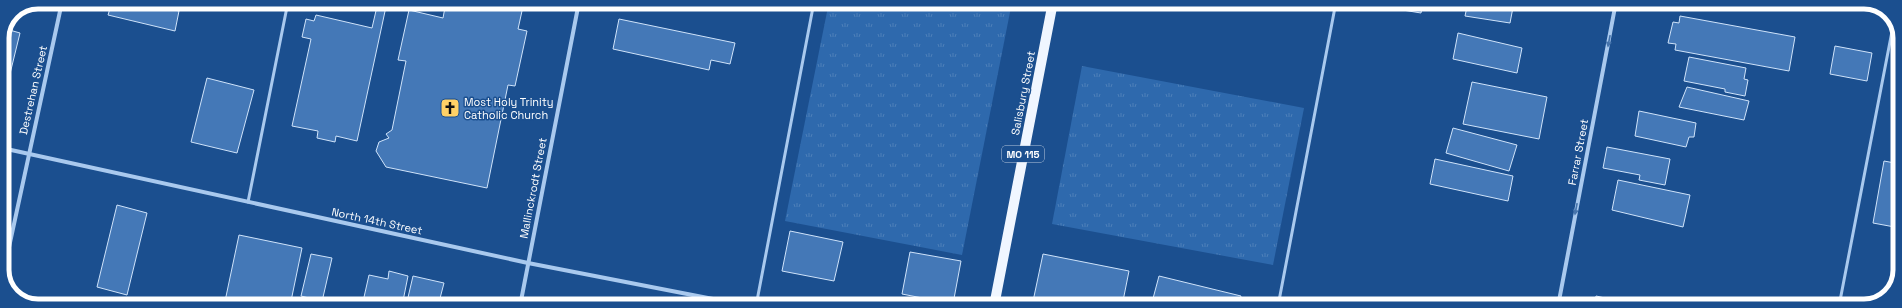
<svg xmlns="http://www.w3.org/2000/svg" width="1902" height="308" viewBox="0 0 1902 308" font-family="'Space Grotesk',sans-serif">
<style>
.grass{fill:url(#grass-tufts)}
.building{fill:#4478b7;stroke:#cfe3fa}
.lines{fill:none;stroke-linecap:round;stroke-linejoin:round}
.lane{stroke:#a9c9ee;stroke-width:3}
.street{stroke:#a9c9ee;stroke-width:4}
.primary{stroke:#f0f6ff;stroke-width:10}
.oneway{fill:#4674ac}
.labels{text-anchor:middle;stroke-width:3;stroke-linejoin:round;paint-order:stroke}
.shield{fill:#1b4f8f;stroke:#bbcadd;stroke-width:1}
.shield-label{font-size:10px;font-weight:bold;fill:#fff}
.street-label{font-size:11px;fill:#fff;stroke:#1b4f8f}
.poi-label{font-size:11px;fill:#fff;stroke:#1b4f8f;text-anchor:start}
.rim{fill:none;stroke:#fff;stroke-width:5}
</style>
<defs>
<pattern id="grass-tufts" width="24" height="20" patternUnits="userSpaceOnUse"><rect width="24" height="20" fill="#2e69ad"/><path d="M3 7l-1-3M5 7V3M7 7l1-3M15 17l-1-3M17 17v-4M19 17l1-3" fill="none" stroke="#4d80b9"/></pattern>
</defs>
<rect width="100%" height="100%" fill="#1b4f8f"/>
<g class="grass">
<path d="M 829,2 L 1012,2 L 962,255 L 785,221 Z"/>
<path d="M 1082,66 L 1304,108 L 1273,265 L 1052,224 Z"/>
</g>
<g class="building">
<path d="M 112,2 L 140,2 L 179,11 L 175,31 L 108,15 Z"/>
<path d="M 378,2 L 387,2 L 357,141 L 336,136 L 335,142 L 317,138 L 318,131 L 292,126 L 311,39 L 302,37 L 306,19 L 314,21 L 316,15 L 372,28 Z"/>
<path d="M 446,2 L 524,2 L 518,29 L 527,31 L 515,86 L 508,85 L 487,188 L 386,167 L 376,151 L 379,142 L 389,138 L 386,134 L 392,130 L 406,61 L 398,60 L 409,10 L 443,18 Z"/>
<path d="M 700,2 L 723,2 L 722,6 Z"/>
<path d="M 1372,2 L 1423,2 L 1421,13 L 1372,5 Z"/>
<path d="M 1468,2 L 1514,2 L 1510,23 L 1465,16 Z"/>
<path d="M 1680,16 L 1795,37 L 1789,71 L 1675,50 L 1676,44 L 1668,43 L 1673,22 L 1679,23 Z"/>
<path d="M 619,19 L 735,43 L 730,64 L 711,60 L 709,70 L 613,49 Z"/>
<path d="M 6,29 L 20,33 L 8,82 L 2,81 L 2,38 Z"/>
<path d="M 1458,33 L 1522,48 L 1517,73 L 1453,59 Z"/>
<path d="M 1835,46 L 1872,53 L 1867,81 L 1830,74 Z"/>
<path d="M 1689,57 L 1746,68 L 1744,79 L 1748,80 L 1745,96 L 1725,92 L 1725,89 L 1684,81 Z"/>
<path d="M 207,78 L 254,90 L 237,153 L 191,142 Z"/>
<path d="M 1472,82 L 1547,97 L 1539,139 L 1463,124 Z"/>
<path d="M 1687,87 L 1749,101 L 1744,120 L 1679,107 Z"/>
<path d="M 1639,111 L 1696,123 L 1694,137 L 1689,137 L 1686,147 L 1635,136 Z"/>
<path d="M 1453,128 L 1517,145 L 1509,171 L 1446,153 Z"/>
<path d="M 1607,147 L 1670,159 L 1665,185 L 1639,180 L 1640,175 L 1603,168 Z"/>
<path d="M 1435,159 L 1513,176 L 1508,201 L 1430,184 Z"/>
<path d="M 1884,161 L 1900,164 L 1900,228 L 1873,223 Z"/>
<path d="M 1618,180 L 1690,195 L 1683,227 L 1612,210 Z"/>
<path d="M 117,205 L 147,213 L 127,295 L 97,287 Z"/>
<path d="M 790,231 L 843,242 L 834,281 L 782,271 Z"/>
<path d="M 239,235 L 302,248 L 290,306 L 224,306 Z"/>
<path d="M 910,252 L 961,261 L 953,304 L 902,294 Z"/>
<path d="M 311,254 L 332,258 L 321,306 L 307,306 L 309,298 L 301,296 Z"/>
<path d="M 1043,254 L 1129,271 L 1123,301 L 1113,299 L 1111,306 L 1032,306 Z"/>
<path d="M 389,271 L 408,276 L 402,306 L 362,306 L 369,275 L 388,279 Z"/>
<path d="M 413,276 L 444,283 L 438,306 L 406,306 Z"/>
<path d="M 1159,276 L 1241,296 L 1239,306 L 1151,306 Z"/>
<path d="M 1596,296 L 1641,306 L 1594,306 Z"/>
</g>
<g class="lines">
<g class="lane">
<path d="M 248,202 L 288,2"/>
<path d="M 756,306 L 814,2"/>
<path d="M 1278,306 L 1336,2"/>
<path d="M 1839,306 L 1894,21"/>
</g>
<g class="street">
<path d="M 2,148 L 528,263 L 749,306"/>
<path d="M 3,275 L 62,2"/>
<path d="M 520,306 L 579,2"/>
<path d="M 1558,306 L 1616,2"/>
</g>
<path class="primary" d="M 994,306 L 1053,2"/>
</g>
<defs><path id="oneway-solid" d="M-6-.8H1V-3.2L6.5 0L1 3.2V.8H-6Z"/></defs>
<g class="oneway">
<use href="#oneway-solid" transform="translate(1609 41) rotate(101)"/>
<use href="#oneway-solid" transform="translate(1576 209) rotate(101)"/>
</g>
<defs>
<symbol id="church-square" viewBox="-11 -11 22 22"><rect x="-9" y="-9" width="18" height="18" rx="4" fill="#ffd166" stroke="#1b4f8f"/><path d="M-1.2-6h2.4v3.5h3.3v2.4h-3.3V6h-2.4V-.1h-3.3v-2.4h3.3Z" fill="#111"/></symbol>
</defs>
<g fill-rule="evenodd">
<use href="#church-square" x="439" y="97" width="22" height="22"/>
</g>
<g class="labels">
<rect class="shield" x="1002" y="146" width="42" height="16" rx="3"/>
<g class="shield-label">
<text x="1023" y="158">MO 115</text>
</g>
<g class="street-label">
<text transform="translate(33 90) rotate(-77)" y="4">Destrehan Street</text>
<text transform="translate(1023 93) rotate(-79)" y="4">Salisbury Street</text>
<text transform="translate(1578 152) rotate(-79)" y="4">Farrar Street</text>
<text transform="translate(533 188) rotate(-79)" y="4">Mallinckrodt Street</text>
<text transform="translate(377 221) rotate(12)" y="4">North 14th Street</text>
</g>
<g class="poi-label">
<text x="464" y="106">Most Holy Trinity<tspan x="464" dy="13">Catholic Church</tspan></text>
</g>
</g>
<path d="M0 0H1902V308H0ZM38 9H1864A29 29 0 0 1 1893 38V270A29 29 0 0 1 1864 299H38A29 29 0 0 1 9 270V38A29 29 0 0 1 38 9Z" fill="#1b4f8f" fill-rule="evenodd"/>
<path class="rim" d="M38 9H1864A29 29 0 0 1 1893 38V270A29 29 0 0 1 1864 299H38A29 29 0 0 1 9 270V38A29 29 0 0 1 38 9Z"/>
</svg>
